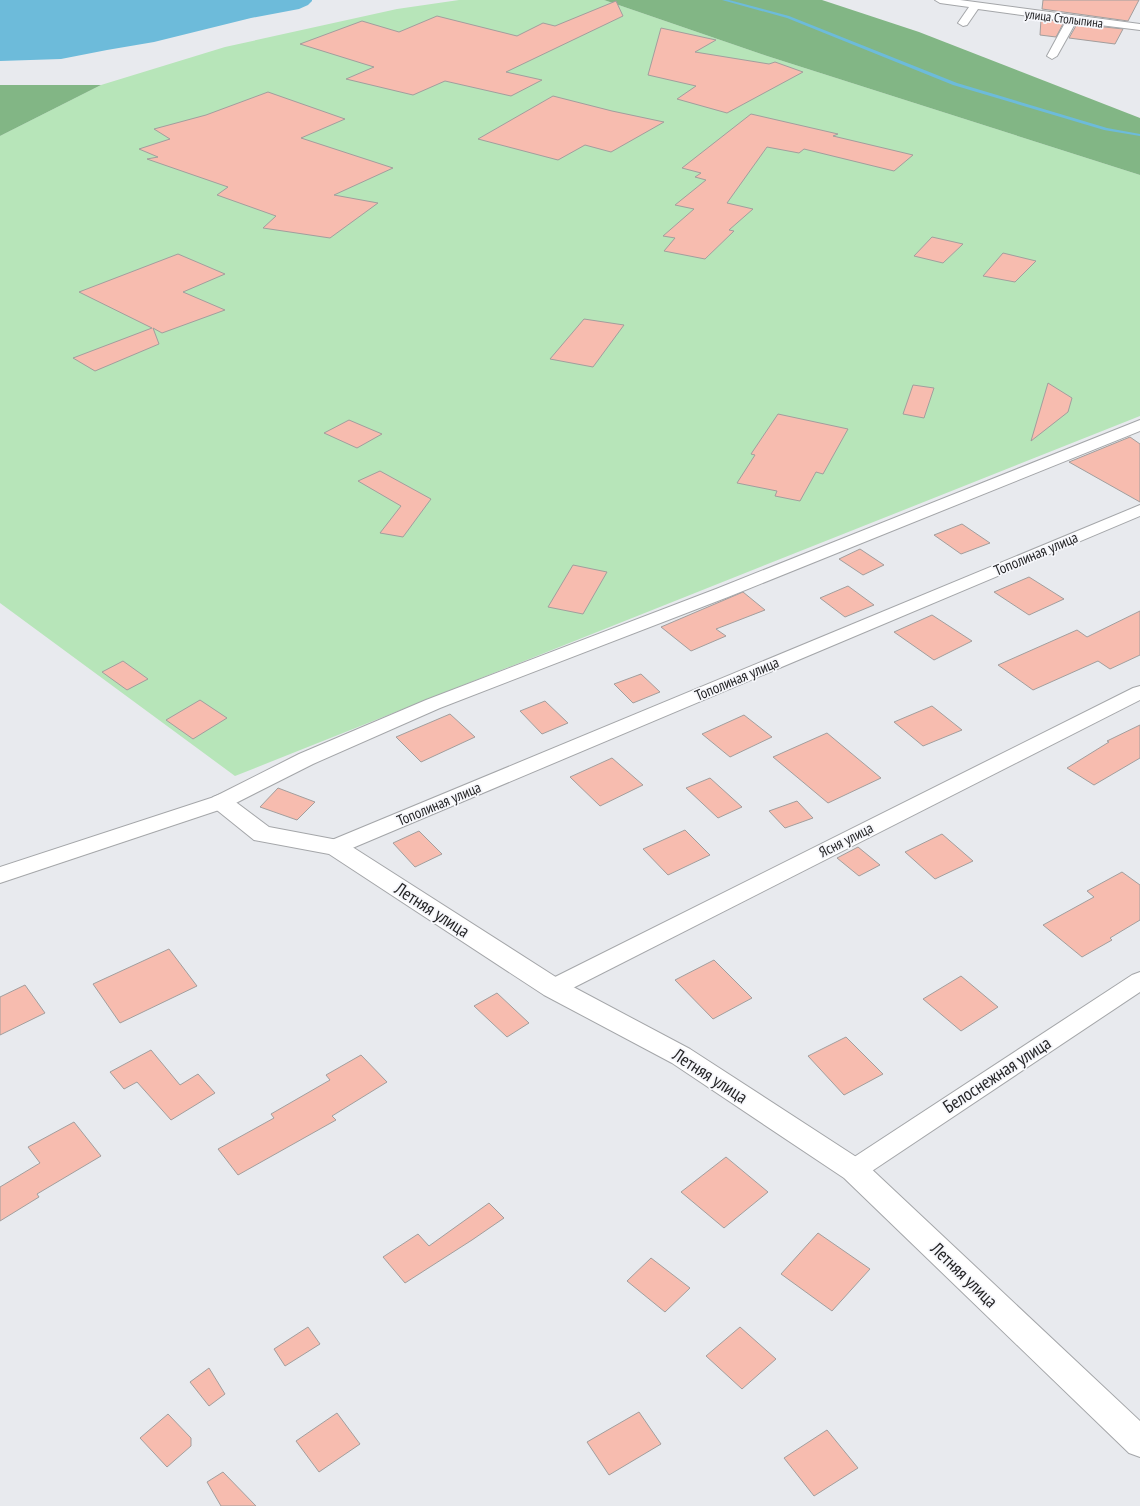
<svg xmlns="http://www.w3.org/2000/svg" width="1140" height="1506" viewBox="0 0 1140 1506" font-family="'PT Sans Narrow',sans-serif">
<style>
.green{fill:#b7e5b9}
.forest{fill:#82b685}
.water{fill:#6dbbda}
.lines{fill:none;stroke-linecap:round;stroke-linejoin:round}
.stream{fill:#6dbbda;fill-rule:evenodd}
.building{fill:#f7bcaf;stroke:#a29e9d}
.minor-casing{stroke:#a4a6a9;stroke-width:2}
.tertiary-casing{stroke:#a4a6a9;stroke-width:2}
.minor{fill:#fff;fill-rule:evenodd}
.tertiary{fill:#fff;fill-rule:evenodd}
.labels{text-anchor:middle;stroke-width:3.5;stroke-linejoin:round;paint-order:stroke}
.far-street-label{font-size:13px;fill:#262628;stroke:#f6f7fb}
.street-label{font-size:15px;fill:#262628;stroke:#f6f7fb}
.near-street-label{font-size:18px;fill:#262628;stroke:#f6f7fb}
</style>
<rect width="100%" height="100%" fill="#e8eaee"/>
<path class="green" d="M 459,0 L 604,0 L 767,56 L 1140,175 L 1140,416 L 235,776 L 0,603 L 0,136 L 101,85 L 225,47 L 397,9 Z"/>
<g class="forest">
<path d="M 604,0 L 822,0 L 919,32 L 1140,118 L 1140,175 L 767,56 Z"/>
<path d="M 0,85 L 101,85 L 0,136 Z"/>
</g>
<path class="water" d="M 0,0 L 312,0 L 312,1 L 308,5 L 299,9 L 251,18 L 154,42 L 107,50 L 61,59 L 0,61 Z"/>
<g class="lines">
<path class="stream" d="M 722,0 L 729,0 L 789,16 L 957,83 L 1107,128 L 1140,134 L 1140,136 L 1104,130 L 953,85 L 787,18 Z"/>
</g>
<g class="building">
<path d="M 1043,0 L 1139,0 L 1128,21 L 1042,9 Z"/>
<path d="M 616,1 L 623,16 L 506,72 L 542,80 L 511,96 L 445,81 L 413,95 L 346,79 L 374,67 L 300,44 L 362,21 L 399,32 L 437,16 L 517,36 L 543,23 L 555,26 Z"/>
<path d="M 1041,19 L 1064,22 L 1056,37 L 1040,35 Z"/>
<path d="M 1077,24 L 1123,29 L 1115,44 L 1069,38 Z"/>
<path d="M 661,28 L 716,40 L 695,52 L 769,64 L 775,62 L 803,72 L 727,113 L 677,99 L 696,86 L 648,75 Z"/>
<path d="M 268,92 L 345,119 L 301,138 L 393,168 L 334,195 L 378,203 L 330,238 L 263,228 L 276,216 L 217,195 L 228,187 L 147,159 L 158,157 L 139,149 L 170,139 L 154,129 L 206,115 Z"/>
<path d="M 553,96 L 612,111 L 664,122 L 611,152 L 585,145 L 558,160 L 478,139 Z"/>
<path d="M 751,114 L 838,134 L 833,136 L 913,155 L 894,171 L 804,149 L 799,153 L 767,147 L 727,203 L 753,209 L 729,230 L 734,231 L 705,259 L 664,251 L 675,238 L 663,236 L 694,209 L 675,205 L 706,180 L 695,177 L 701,173 L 682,168 Z"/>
<path d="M 932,237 L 963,244 L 943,263 L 914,256 Z"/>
<path d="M 1003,253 L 1036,261 L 1015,282 L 983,276 Z"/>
<path d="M 178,254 L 225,274 L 183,292 L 225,310 L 162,333 L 153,328 L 159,344 L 95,371 L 73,358 L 152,328 L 79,292 Z"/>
<path d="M 584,319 L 624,325 L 593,367 L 550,359 Z"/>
<path d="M 1048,383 L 1072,398 L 1068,412 L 1031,441 Z"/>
<path d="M 913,385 L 934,388 L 924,418 L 903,414 Z"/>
<path d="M 778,414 L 848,429 L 823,474 L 816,472 L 800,501 L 775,496 L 777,491 L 737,483 L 755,455 L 751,454 Z"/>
<path d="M 349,420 L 382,434 L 357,448 L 324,433 Z"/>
<path d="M 1130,437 L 1140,444 L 1140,502 L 1069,462 Z"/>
<path d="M 380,471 L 431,499 L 403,537 L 380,533 L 401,506 L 358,481 Z"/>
<path d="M 962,524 L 990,543 L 961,554 L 934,535 Z"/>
<path d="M 860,549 L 884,565 L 863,575 L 839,559 Z"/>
<path d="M 573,565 L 607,572 L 583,614 L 548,607 Z"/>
<path d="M 1029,577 L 1064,599 L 1029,615 L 994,592 Z"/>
<path d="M 848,586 L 874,605 L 845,617 L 820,598 Z"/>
<path d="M 743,592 L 765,610 L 716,629 L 726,636 L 691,651 L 661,627 Z"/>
<path d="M 1140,611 L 1140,655 L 1110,669 L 1098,661 L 1033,690 L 998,665 L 1077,630 L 1087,637 Z"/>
<path d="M 932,615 L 972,641 L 934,660 L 894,632 Z"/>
<path d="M 123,661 L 148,679 L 127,690 L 102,672 Z"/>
<path d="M 641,674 L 660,692 L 633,703 L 614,684 Z"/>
<path d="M 200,700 L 227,718 L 193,739 L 166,720 Z"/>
<path d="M 545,701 L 568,723 L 542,734 L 520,711 Z"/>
<path d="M 932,706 L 962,730 L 923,746 L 894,722 Z"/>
<path d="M 450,714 L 475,737 L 421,762 L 396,737 Z"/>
<path d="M 744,715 L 772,737 L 730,757 L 702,734 Z"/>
<path d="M 1140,725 L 1140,758 L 1094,785 L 1067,768 L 1109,742 L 1107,741 Z"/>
<path d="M 827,733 L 881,778 L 828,803 L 773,757 Z"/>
<path d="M 612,758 L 643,785 L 600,806 L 570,777 Z"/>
<path d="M 710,778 L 742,807 L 718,818 L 686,788 Z"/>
<path d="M 278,788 L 315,802 L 297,820 L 260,807 Z"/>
<path d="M 797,801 L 813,818 L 785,828 L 769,811 Z"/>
<path d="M 685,830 L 710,855 L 668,875 L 643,849 Z"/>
<path d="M 419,831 L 442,854 L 415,867 L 393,843 Z"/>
<path d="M 942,834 L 973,861 L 935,879 L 905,852 Z"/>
<path d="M 858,847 L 880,865 L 859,876 L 837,858 Z"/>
<path d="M 1122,872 L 1140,885 L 1140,920 L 1110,938 L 1112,940 L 1082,957 L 1043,925 L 1094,897 L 1087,891 Z"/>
<path d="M 169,949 L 197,986 L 120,1023 L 93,984 Z"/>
<path d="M 714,960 L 752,998 L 713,1019 L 675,980 Z"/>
<path d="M 961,976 L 998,1007 L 961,1031 L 923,999 Z"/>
<path d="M 25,985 L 45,1013 L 0,1035 L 0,997 Z"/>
<path d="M 497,993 L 529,1023 L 507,1037 L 474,1006 Z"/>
<path d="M 846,1037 L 883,1074 L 844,1095 L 808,1056 Z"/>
<path d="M 151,1050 L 180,1085 L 198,1074 L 215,1093 L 171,1120 L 137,1082 L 124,1089 L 110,1072 Z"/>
<path d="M 361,1055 L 387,1082 L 332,1116 L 336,1120 L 238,1175 L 218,1149 L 274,1118 L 271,1114 L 330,1080 L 326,1075 Z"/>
<path d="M 74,1122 L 101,1156 L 37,1194 L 39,1197 L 0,1221 L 0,1187 L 40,1163 L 28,1147 Z"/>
<path d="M 726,1157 L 768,1192 L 724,1228 L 681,1192 Z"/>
<path d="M 489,1203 L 504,1218 L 472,1240 L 405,1283 L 383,1257 L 418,1234 L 429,1246 Z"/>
<path d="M 818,1233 L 870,1269 L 832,1311 L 781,1274 Z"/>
<path d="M 651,1258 L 690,1288 L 665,1312 L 627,1281 Z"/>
<path d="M 308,1327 L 320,1344 L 285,1366 L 274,1349 Z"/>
<path d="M 740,1327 L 776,1359 L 742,1389 L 706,1356 Z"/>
<path d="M 209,1368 L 225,1394 L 209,1406 L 190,1382 Z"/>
<path d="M 639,1412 L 661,1444 L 609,1475 L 587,1442 Z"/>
<path d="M 337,1413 L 360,1444 L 319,1472 L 296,1441 Z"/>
<path d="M 168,1414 L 191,1438 L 191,1446 L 167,1467 L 140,1438 Z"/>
<path d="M 827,1430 L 858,1468 L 814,1496 L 784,1458 Z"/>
<path d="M 223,1472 L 256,1506 L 221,1506 L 207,1482 Z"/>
</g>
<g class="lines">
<defs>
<g id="minor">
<path d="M 935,0 L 960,0 L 1140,24 L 1140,30 L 1076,22 L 1057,56 L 1052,59 L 1047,56 L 1066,21 L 978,9 L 967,25 L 963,26 L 958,23 L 969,7 L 940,3 Z"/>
<path d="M 1140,420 L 1140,431 L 728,597 L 440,708 L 313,764 L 228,807 L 0,883 L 0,867 L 214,797 L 299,754 L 426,700 L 716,589 Z"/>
<path d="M 1140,505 L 1140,516 L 343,852 L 335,854 L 327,852 L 324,847 L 327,842 Z"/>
<path d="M 1140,686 L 1140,700 L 561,994 L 553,997 L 545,994 L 541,988 L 545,982 L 1133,688 Z"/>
<path d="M 1140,972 L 1140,992 L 863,1177 L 854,1180 L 845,1177 L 841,1170 L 845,1163 L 1132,975 Z"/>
</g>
<path id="tertiary" d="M 221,794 L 229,797 L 269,827 L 343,841 L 562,981 L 690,1049 L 864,1162 L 1140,1421 L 1140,1457 L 1129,1453 L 844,1178 L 672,1063 L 544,995 L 329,854 L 254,840 L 213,807 L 210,802 L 213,797 Z"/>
</defs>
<use href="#minor" class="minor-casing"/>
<use href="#tertiary" class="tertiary-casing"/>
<use href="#minor" class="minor"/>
<use href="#tertiary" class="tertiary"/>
</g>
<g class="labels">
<g class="far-street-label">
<text transform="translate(1064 18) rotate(7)" y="5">улица Столыпина</text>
</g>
<g class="street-label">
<text transform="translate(1036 554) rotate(-23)" y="5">Тополиная улица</text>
<text transform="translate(737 679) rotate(-23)" y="5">Тополиная улица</text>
<text transform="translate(439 804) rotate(-23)" y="5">Тополиная улица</text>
<text transform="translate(846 840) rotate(-27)" y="5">Ясня улица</text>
</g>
<g class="near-street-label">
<text transform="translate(432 910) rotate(33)" y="6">Летняя улица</text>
<text transform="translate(997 1075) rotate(-33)" y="6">Белоснежная улица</text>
<text transform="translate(710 1076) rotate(33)" y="6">Летняя улица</text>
<text transform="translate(964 1275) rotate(44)" y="6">Летняя улица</text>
</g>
</g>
</svg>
